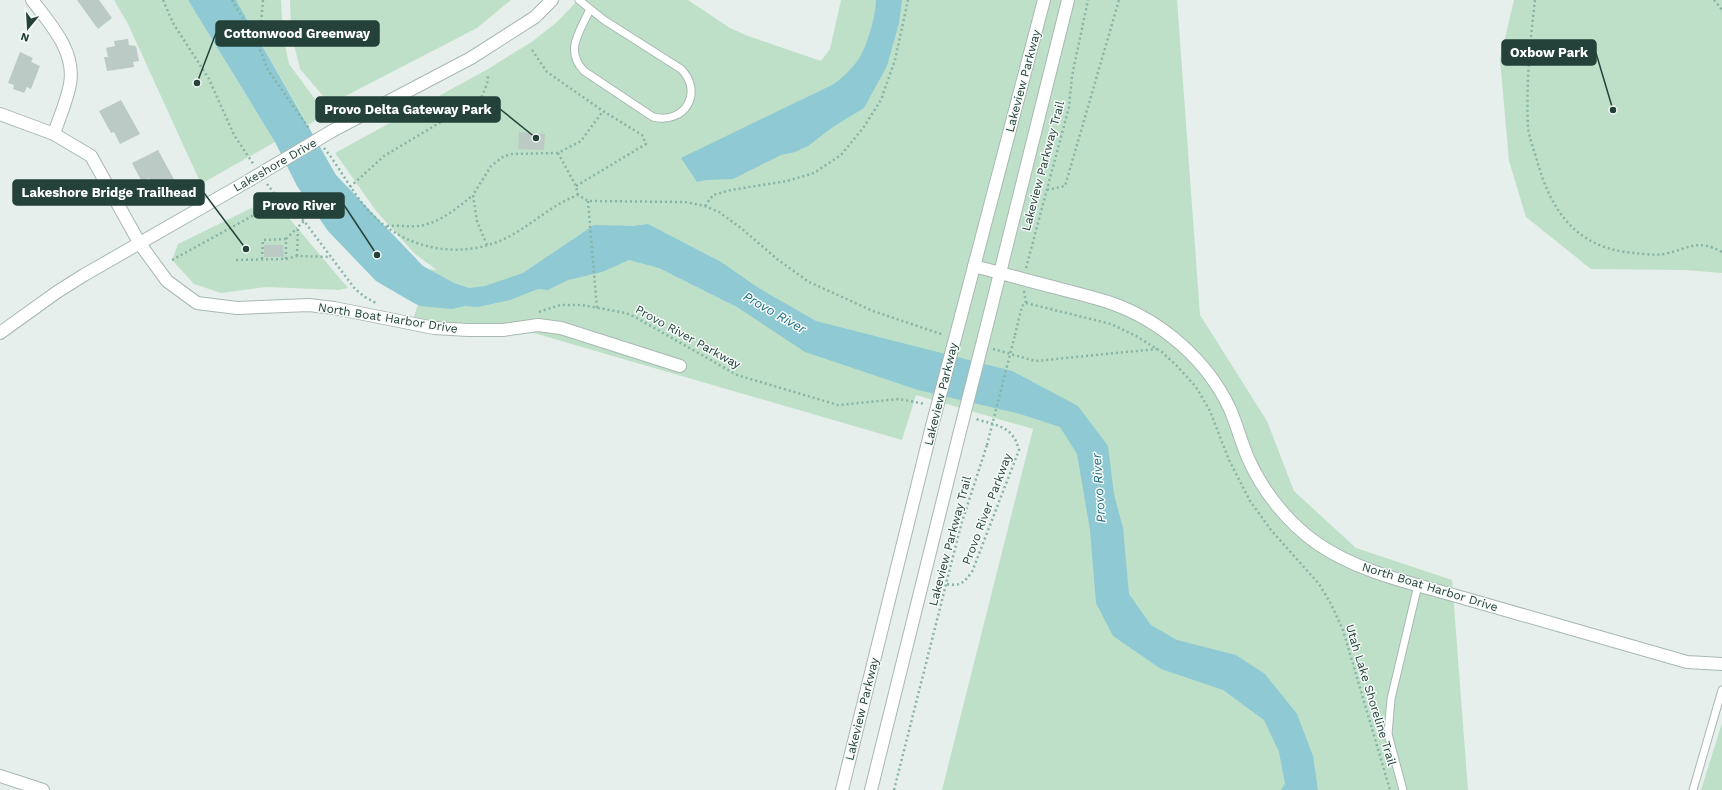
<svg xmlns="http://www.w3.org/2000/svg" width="1722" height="790" viewBox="0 0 1722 790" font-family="'Work Sans',sans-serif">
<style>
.green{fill:#bfe0c8}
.water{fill:#8ec9d4}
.building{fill:#bbcac4}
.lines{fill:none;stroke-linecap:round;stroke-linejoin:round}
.service-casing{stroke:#a8b8b2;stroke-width:9}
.minor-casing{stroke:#a8b8b2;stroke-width:14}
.tertiary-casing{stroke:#a8b8b2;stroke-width:14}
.path{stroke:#86b3a5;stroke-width:2.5;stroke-dasharray:2 3;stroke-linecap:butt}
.service{stroke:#fff;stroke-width:7}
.minor{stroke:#fff;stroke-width:12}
.tertiary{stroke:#fff;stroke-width:12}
.tertiary-bridge-casing{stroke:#a8b8b2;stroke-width:14;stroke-linecap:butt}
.path-bridge{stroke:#86b3a5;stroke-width:2.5;stroke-dasharray:2 3;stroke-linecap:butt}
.tertiary-bridge{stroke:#fff;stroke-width:12}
.labels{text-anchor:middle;stroke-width:3;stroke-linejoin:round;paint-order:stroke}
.street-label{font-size:12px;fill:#24423a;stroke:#f7fbf9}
.water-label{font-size:13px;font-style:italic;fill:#1c6f80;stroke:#f7fbf9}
.leader{fill:none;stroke:#24423a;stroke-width:1.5}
.callout-dot{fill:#24423a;stroke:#f7fbf9;stroke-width:1.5}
.callout{fill:#24423a;stroke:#24423a;stroke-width:1.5}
.callout-label{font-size:13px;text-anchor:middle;font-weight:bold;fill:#fff}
</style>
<rect width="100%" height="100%" fill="#e6efeb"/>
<g class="green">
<path d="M 114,0 L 188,0 L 275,142 L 201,184 L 128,24 Z"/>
<path d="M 236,0 L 281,0 L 283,35 L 289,64 L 326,114 L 308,125 Z"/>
<path d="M 290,0 L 511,0 L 477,28 L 330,104 L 300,69 L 291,32 Z"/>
<path d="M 578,0 L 688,0 L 730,28 L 748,36 L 821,61 L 830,49 L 841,0 L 1177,0 L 1200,315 L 1267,421 L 1294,491 L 1356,548 L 1452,580 L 1468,790 L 942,790 L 1033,429 L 916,395 L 902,440 L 499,323 L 471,326 L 413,320 L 429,269 L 437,270 L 415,254 L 377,212 L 335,153 L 488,69 L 533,41 L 557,22 Z"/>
<path d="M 1514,0 L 1722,0 L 1722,273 L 1685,270 L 1591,269 L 1526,217 L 1509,161 L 1500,59 Z"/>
<path d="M 272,198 L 348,288 L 339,290 L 266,287 L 221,293 L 194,284 L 172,260 L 178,244 Z"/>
<path d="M 1722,723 L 1722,790 L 1701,790 Z"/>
</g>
<g class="water">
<path d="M 188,0 L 236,0 L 336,175 L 423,266 L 454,283 L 469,288 L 485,286 L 523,273 L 594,225 L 633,226 L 648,224 L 721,262 L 757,287 L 816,321 L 1012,371 L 1078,406 L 1108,446 L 1114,494 L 1123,528 L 1129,594 L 1151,625 L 1177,640 L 1236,655 L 1265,674 L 1297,714 L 1313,756 L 1318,790 L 1281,790 L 1285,784 L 1279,752 L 1264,720 L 1223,690 L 1161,669 L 1113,636 L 1096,603 L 1090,530 L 1077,454 L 1060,427 L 1020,414 L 918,390 L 805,352 L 737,307 L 659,268 L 629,260 L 602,272 L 568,280 L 548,290 L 538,289 L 510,300 L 478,307 L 465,306 L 452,309 L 420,306 L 412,302 L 376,281 L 328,231 L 297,186 L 275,142 Z"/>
<path d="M 876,0 L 902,0 L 899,23 L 887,66 L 864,108 L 833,127 L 808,146 L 795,152 L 781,155 L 733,179 L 706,180 L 697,182 L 681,158 L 832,85 C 844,77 854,67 861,55 C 868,43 876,14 876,0 Z"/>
</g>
<g class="building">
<path d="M 77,0 L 99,0 L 112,18 L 98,29 Z"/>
<path d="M 128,39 L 129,45 L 136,46 L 139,61 L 133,62 L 134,67 L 107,71 L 104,57 L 108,57 L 106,48 L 115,46 L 114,41 Z"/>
<path d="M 20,52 L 33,58 L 31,62 L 40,66 L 31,89 L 27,87 L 24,93 L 13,89 L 14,85 L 8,83 Z"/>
<path d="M 121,100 L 140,134 L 120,144 L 114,132 L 111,133 L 99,111 Z"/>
<path d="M 519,132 L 545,134 L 544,150 L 518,149 Z"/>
<path d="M 158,150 L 176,183 L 157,193 L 149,178 L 142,182 L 132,163 Z"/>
<path d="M 264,245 L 283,245 L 284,257 L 264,257 Z"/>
</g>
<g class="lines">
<defs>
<g id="service">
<path d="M 579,0 L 604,20 L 681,69 C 704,92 685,125 653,117 L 584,71 C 564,50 580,32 590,9"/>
<path d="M 1403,790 L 1388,734 L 1391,699 L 1418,585"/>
<path d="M 1693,790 L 1722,690"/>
</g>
<g id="minor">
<path d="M 32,0 C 50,24 76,51 70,84 C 67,101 59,118 54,134"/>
<path d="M 0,114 L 54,134 L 91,156 L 140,244 L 167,281 L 197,303 L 237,308 L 309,305 L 334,308 L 434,328 L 468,330 L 503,330 L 538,325 L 561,328 L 680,366"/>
<path d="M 974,266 C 1001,273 1029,281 1057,288 C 1075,293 1093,297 1111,303 C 1162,321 1207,360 1230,409 C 1237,425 1241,442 1248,458 C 1263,492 1288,523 1318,544 C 1362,574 1417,584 1467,599 C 1540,620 1614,641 1687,662 L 1722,664"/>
</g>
<g id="tertiary">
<path d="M 332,131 L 471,58 L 535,17 L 552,0"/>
<path d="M 961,316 L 1044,0"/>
<path d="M 987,325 L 1068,0"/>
<path d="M 0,333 L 57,292 L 84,275 L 248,181"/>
<path d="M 0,776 L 43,790"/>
<path d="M 842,790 L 932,426"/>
<path d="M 871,790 L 959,435"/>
</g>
</defs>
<use href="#service" class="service-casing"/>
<use href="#minor" class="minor-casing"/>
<use href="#tertiary" class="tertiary-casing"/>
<g class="path">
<path d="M 163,0 L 173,23 L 209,79 L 234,135 L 254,165"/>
<path d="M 232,0 L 259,46"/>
<path d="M 263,0 L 259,47 L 268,70 L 310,130"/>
<path d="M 1535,0 C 1530,42 1526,85 1528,127 C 1529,137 1533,147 1536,157 C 1549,205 1571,244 1625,252 C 1635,253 1655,256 1664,254 C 1689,249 1696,238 1722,252"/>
<path d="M 1714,0 L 1722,10"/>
<path d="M 532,50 L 547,72 L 603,111 L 642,135 L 646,144 L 576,186"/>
<path d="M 324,148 C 341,169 352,193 370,212 C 405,251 465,261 510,236 C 534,223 553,204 578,195 L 588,201 L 685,202 L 705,206 L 719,212 L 741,228 L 777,259 L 809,282 L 873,311 L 944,335"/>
<path d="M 267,184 L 277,197 L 304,221 L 355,289 L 365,297 L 376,303"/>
<path d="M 350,187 L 384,156 L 481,98 L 487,84 L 488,76"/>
<path d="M 1047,190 L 1065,186 L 1119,0"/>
<path d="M 578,195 L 576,186 L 558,153 L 581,141 L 603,111"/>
<path d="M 588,201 L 597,309"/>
<path d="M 705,206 L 713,195 L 731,190 L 787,181 L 814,173 L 841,155 L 863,128 L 881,100 L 895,60 L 908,0"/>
<path d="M 387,226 C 397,225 408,227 419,226 C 441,222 456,209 473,195"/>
<path d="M 286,239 L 297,228"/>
<path d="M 487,245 L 477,221 L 473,195 L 491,166 L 504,156 L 512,154 L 558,153"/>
<path d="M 297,256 L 298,227 L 304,221"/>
<path d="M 262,259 L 263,240 L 286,239 L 286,259"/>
<path d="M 172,260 L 254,215 L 275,210 L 293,212"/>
<path d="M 236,260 L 286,259 L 297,256 L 331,257"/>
<path d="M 1026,268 L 1069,107 L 1072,76 L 1088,0"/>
<path d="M 1024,291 L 1026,303"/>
<path d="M 1026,303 L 1111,324 L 1136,336 L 1162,352 L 1177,366 L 1196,387 L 1210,411 L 1229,460 L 1250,501 L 1271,530 L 1319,584 L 1331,604 L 1343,630 L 1390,790"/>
<path d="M 539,312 L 560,305 L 582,305 L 626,313 L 635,317 L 737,375 L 838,405 L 899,399 L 925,404"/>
<path d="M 1015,335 L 1022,306 L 1026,303"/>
<path d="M 993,349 L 1035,361 L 1157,349"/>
<path d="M 947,584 C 961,587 964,582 972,572 L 1019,450 C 1013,426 998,426 976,419"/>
<path d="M 894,790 L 961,525 L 987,445"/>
</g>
<use href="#service" class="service"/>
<use href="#minor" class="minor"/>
<use href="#tertiary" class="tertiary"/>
<defs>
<g id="tertiary-bridge">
<path d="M 248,181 L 332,131"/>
<path d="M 932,426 L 961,316"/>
<path d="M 959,435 L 987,325"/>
</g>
</defs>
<use href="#tertiary-bridge" class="tertiary-bridge-casing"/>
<path class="path-bridge" d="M 987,445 L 1015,335"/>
<use href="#tertiary-bridge" class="tertiary-bridge"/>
</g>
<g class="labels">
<g class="street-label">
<text transform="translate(1023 81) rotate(-75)" y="4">Lakeview Parkway</text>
<text transform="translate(275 165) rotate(-30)" y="4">Lakeshore Drive</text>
<text transform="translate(1043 166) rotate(-75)" y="4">Lakeview Parkway Trail</text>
<text transform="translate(388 318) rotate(9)" y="4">North Boat Harbor Drive</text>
<text transform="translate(688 337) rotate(29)" y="4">Provo River Parkway</text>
<text transform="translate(941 394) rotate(-76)" y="4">Lakeview Parkway</text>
<text transform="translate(987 509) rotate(-69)" y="4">Provo River Parkway</text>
<text transform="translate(950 541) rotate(-75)" y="4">Lakeview Parkway Trail</text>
<text transform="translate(1430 587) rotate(17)" y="4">North Boat Harbor Drive</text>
<text transform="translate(1371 695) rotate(73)" y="4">Utah Lake Shoreline Trail</text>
<text transform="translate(862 709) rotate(-76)" y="4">Lakeview Parkway</text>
</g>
<g class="water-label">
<text transform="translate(775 312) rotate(30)" y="5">Provo River</text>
<text transform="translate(1098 488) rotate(-94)" y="5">Provo River</text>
</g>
</g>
<path class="leader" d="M197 83L216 33M1613 110L1596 53M536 138L500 109M246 249L204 193M377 255L344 205"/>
<g class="callout-dot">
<circle cx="197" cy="83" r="4"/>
<circle cx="1613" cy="110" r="4"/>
<circle cx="536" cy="138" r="4"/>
<circle cx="246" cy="249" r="4"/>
<circle cx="377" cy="255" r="4"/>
</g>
<g class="callout">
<rect x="216" y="21" width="163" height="25" rx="4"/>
<rect x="1502" y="40" width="94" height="25" rx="4"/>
<rect x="316" y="97" width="184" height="25" rx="4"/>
<rect x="13" y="180" width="191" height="25" rx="4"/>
<rect x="254" y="193" width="90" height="25" rx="4"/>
</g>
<g class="callout-label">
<text x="297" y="38">Cottonwood Greenway</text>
<text x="1549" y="57">Oxbow Park</text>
<text x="408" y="114">Provo Delta Gateway Park</text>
<text x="109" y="197">Lakeshore Bridge Trailhead</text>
<text x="299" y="210">Provo River</text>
</g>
<g transform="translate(28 28) rotate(198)" stroke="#f7fbf9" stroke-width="3" paint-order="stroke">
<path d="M0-3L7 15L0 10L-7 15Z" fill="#24423a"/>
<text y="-6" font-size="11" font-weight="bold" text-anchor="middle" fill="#24423a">N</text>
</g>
</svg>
